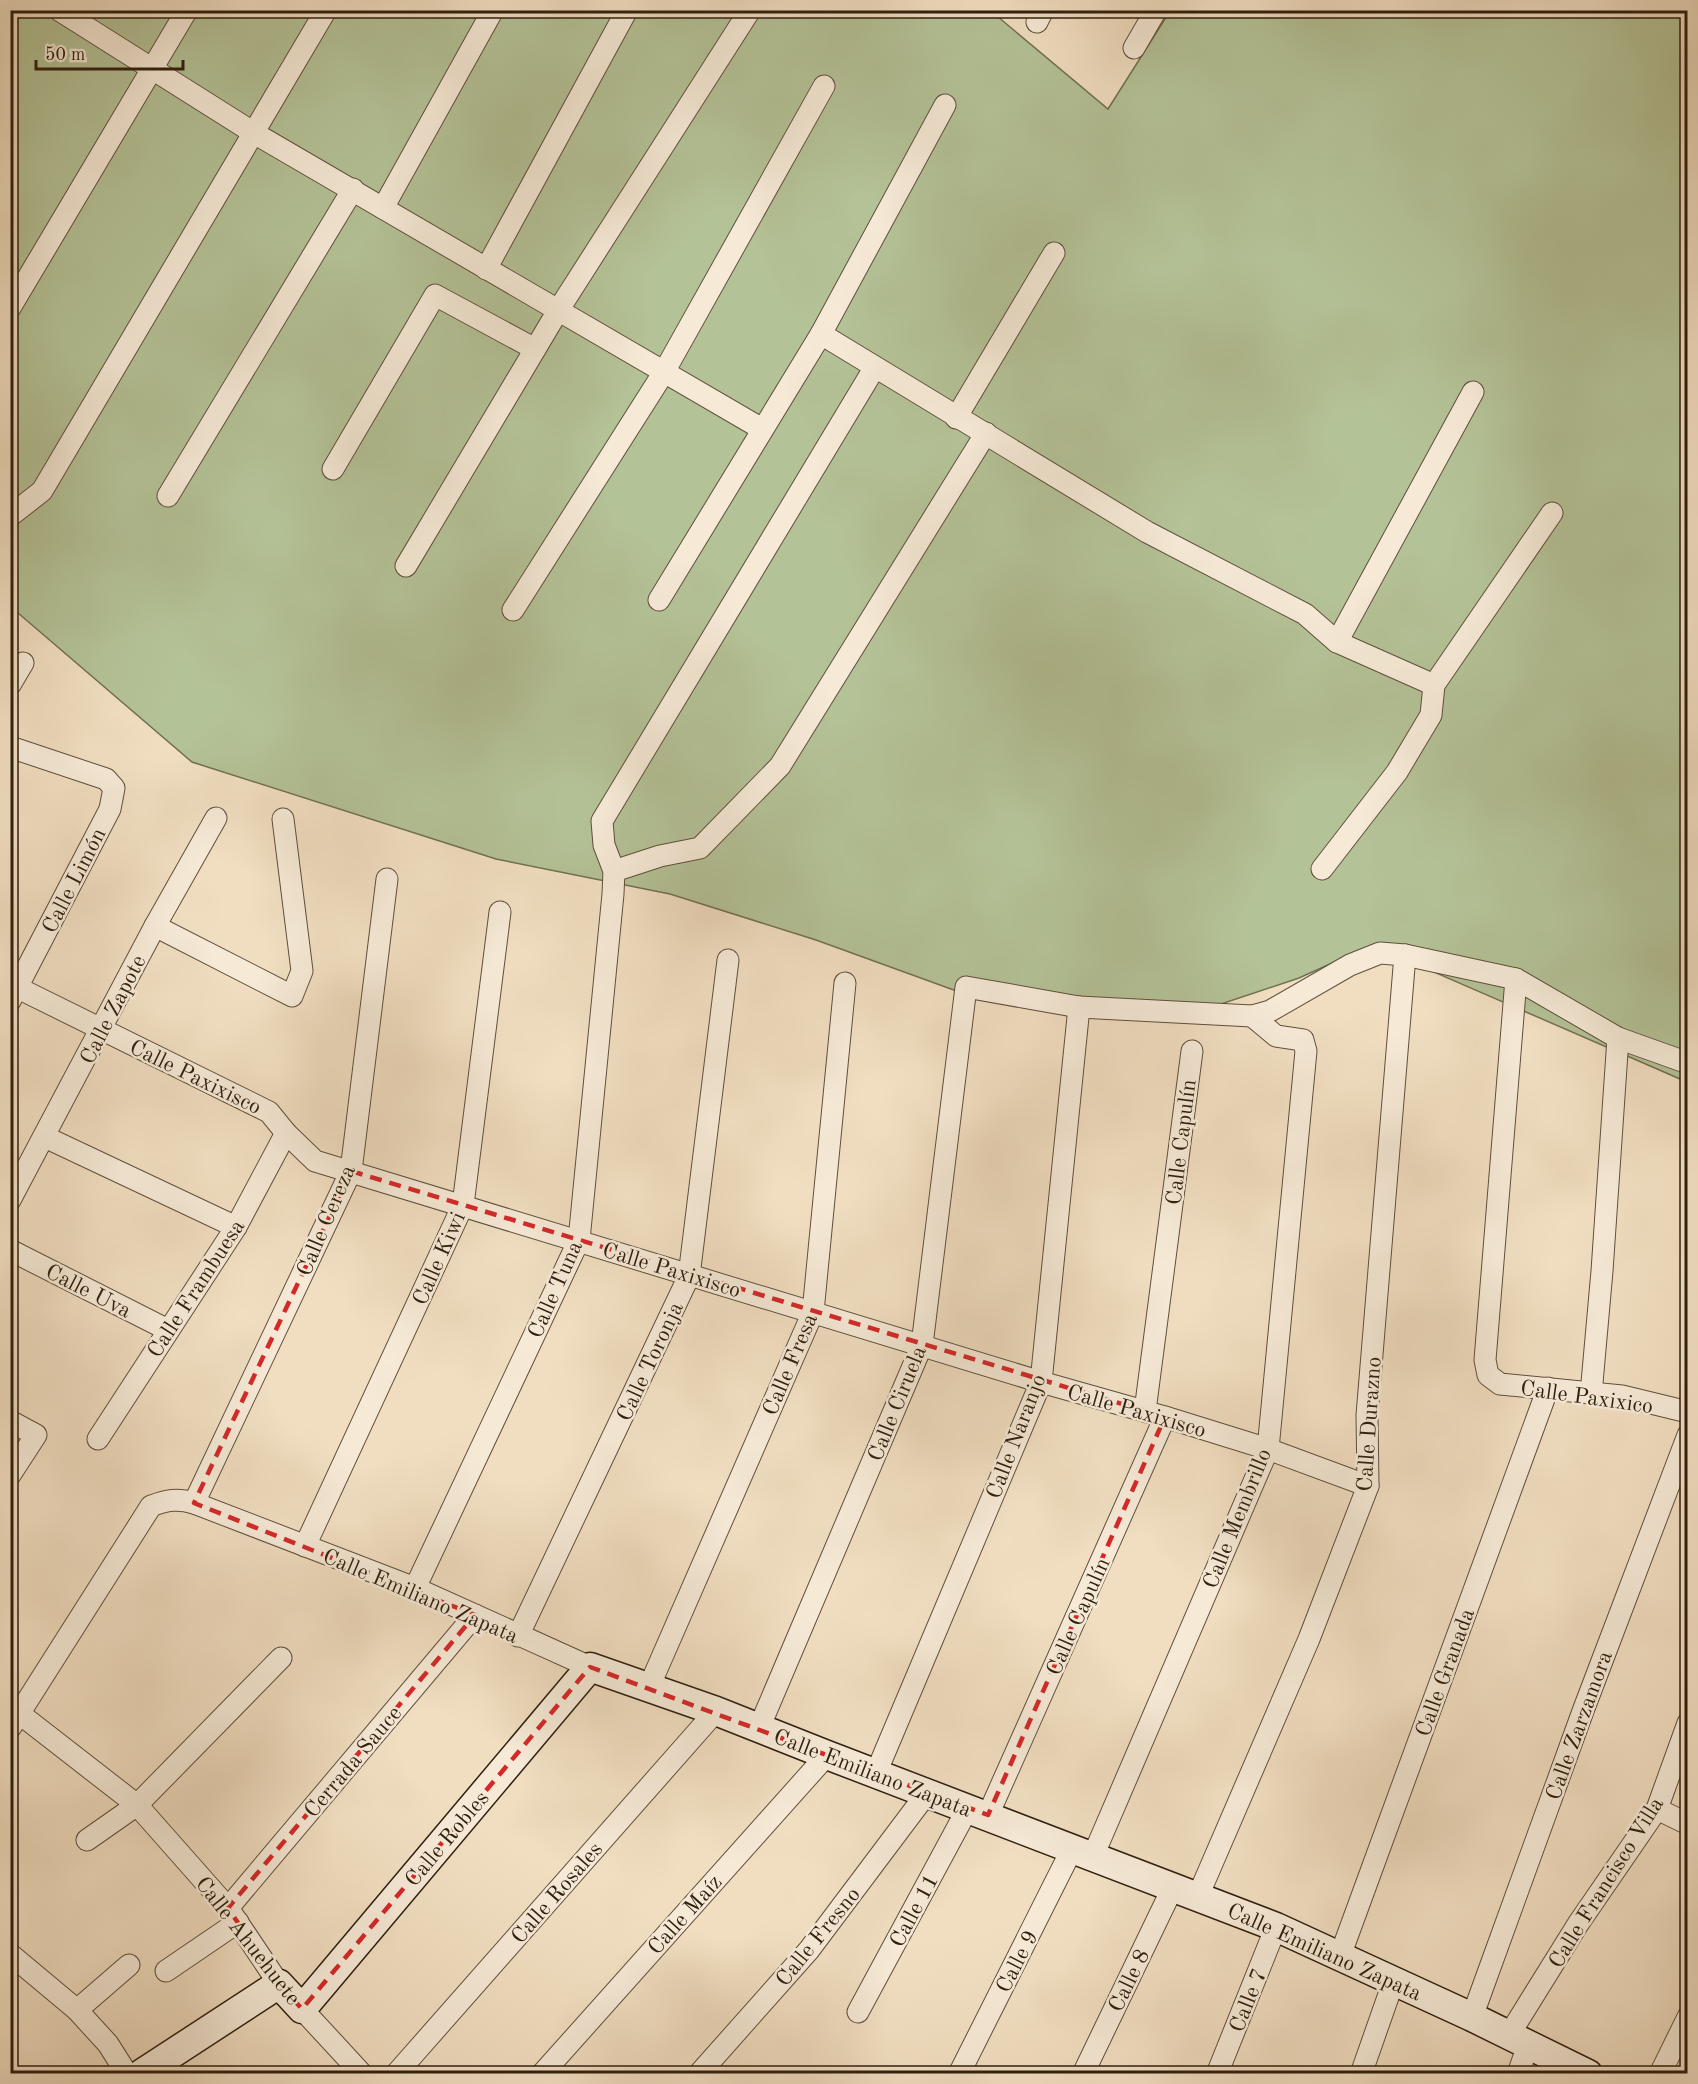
<svg xmlns="http://www.w3.org/2000/svg" width="1698" height="2084" viewBox="0 0 1698 2084" font-family="'Old Standard TT',serif">
<style>
.green{fill:#b4c297;stroke:#727053;stroke-width:1.5}
.lines{fill:none;stroke-linecap:round;stroke-linejoin:round}
.street-casing{stroke:#604f3c;stroke-width:23}
.secondary-casing{stroke:#2f1f0f;stroke-width:31}
.street{stroke:#f6ead7;stroke-width:21}
.secondary{stroke:#f6ead7;stroke-width:28}
.marked{fill:none;stroke:#d62828;stroke-width:4.5;stroke-dasharray:12 8;stroke-linejoin:round}
.labels{text-anchor:middle;stroke-width:5;stroke-linejoin:round;paint-order:stroke}
.street-label{font-size:22px;fill:#2f1f0f;stroke:#f6ead7}
</style>
<rect width="100%" height="100%" fill="#f1dec1"/>
<filter id="stains"><feTurbulence type="fractalNoise" baseFrequency=".00333" numOctaves="4"/><feColorMatrix values="0 0 0 0 .2 0 0 0 0 .09 0 0 0 0 .02 0 0 0 .5 -.17"/></filter>
<radialGradient id="worn" r=".72"><stop offset=".6" stop-color="#630" stop-opacity="0"/><stop offset="1" stop-color="#630" stop-opacity=".3"/></radialGradient>
<path class="green" d="M 11,11 L 991,11 L 1108,109 L 1170,11 L 1687,11 L 1687,1082 L 1372,945 L 1299,978 L 1215,1006 L 962,993 L 816,940 L 670,894 L 496,859 L 192,762 L 11,607 Z"/>
<g class="lines">
<defs>
<g id="street">
<path d="M 59,10 L 254,133 L 762,429"/>
<path d="M 1037,22 L 1043,10"/>
<path d="M 1134,48 L 1156,10"/>
<path d="M 383,208 L 493,10"/>
<path d="M 486,269 L 627,10"/>
<path d="M 10,308 L 187,10"/>
<path d="M 821,334 L 1147,532 L 1305,614 L 1337,642 L 1434,685"/>
<path d="M 956,418 L 1054,253"/>
<path d="M 333,469 L 435,295 L 535,349"/>
<path d="M 168,496 L 353,189"/>
<path d="M 10,516 L 42,491 L 326,10"/>
<path d="M 406,566 L 559,309 L 750,10"/>
<path d="M 659,600 L 821,334 L 945,105"/>
<path d="M 513,610 L 664,372 L 824,86"/>
<path d="M 1337,642 L 1473,392"/>
<path d="M 10,685 L 23,663"/>
<path d="M 10,747 L 106,779 L 114,788 L 110,809 L 10,1001"/>
<path d="M 1322,869 L 1397,772 L 1431,715 L 1434,685 L 1552,513"/>
<path d="M 614,871 L 660,856 L 700,848 L 780,766 L 986,433"/>
<path d="M 155,926 L 292,996 L 302,971 L 283,819"/>
<path d="M 1516,979 L 1485,1360 L 1488,1375 L 1500,1384 L 1622,1396 L 1688,1412"/>
<path d="M 10,984 L 269,1112 L 286,1133 L 315,1161 L 1041,1382 L 1165,1417 L 1268,1449 L 1368,1486"/>
<path d="M 45,1137 L 236,1227"/>
<path d="M 10,1200 L 155,926 L 216,818"/>
<path d="M 10,1250 L 168,1330"/>
<path d="M 1591,1394 L 1602,1271 L 1618,1038"/>
<path d="M 1145,1411 L 1192,1051"/>
<path d="M 10,1421 L 36,1435 L 10,1475"/>
<path d="M 98,1439 L 236,1227 L 286,1133"/>
<path d="M 194,1503 L 351,1171 L 387,879"/>
<path d="M 305,1546 L 463,1205 L 500,912"/>
<path d="M 415,1588 L 579,1240 L 613,894 L 614,871 L 604,845 L 602,821 L 875,367"/>
<path d="M 518,1636 L 689,1276 L 728,960"/>
<path d="M 649,1687 L 813,1312 L 845,983"/>
<path d="M 20,1714 L 137,1805 L 228,1908 L 279,1984"/>
<path d="M 10,1728 L 151,1506 C 167,1500 177,1498 194,1503 L 415,1588 L 590,1667"/>
<path d="M 759,1728 L 922,1345 L 966,987 L 1079,1007 L 1252,1016 L 1270,1011 L 1350,965 L 1380,953 L 1405,955 L 1516,979 L 1618,1038 L 1688,1063"/>
<path d="M 876,1773 L 1041,1382 L 1079,1007"/>
<path d="M 1657,1809 L 1688,1824"/>
<path d="M 988,1815 L 1165,1417"/>
<path d="M 87,1840 L 137,1805 L 281,1658"/>
<path d="M 1093,1856 L 1268,1449 L 1306,1051 L 1303,1040 L 1276,1036 L 1252,1016"/>
<path d="M 1198,1896 L 1309,1639 L 1368,1486 L 1367,1415 L 1405,955"/>
<path d="M 228,1908 L 475,1615"/>
<path d="M 10,1954 L 77,2010 L 108,2044 L 127,2074"/>
<path d="M 1340,1956 L 1548,1388"/>
<path d="M 166,1971 L 238,1922"/>
<path d="M 302,2009 L 362,2074"/>
<path d="M 77,2010 L 129,1965"/>
<path d="M 858,2012 L 968,1808"/>
<path d="M 1472,2017 L 1583,1711 L 1688,1435"/>
<path d="M 1509,2035 L 1578,1924 L 1657,1809 L 1688,1723"/>
<path d="M 396,2074 L 716,1711"/>
<path d="M 542,2074 L 827,1755"/>
<path d="M 699,2074 L 809,1950 L 927,1793"/>
<path d="M 959,2074 L 1072,1849"/>
<path d="M 1083,2074 L 1173,1887"/>
<path d="M 1217,2074 L 1276,1927"/>
<path d="M 1361,2074 L 1394,1980"/>
<path d="M 1518,2074 L 1528,2045"/>
<path d="M 1660,2074 L 1688,2017"/>
</g>
<path id="secondary" d="M 141,2074 L 279,1984 L 302,2009 L 590,1667 L 716,1711 L 827,1755 L 1276,1927 L 1472,2017 L 1588,2074"/>
</defs>
<use href="#street" class="street-casing"/>
<use href="#secondary" class="secondary-casing"/>
<use href="#street" class="street"/>
<use href="#secondary" class="secondary"/>
</g>
<path class="marked" d="M 351,1171 L 1165,1417 L 988,1815 L 590,1667 L 302,2009 L 279,1984 L 228,1908 L 475,1615 L 194,1503 Z"/>
<g class="labels">
<g class="street-label">
<text transform="translate(73 880) rotate(-63)" y="8">Calle Limón</text>
<text transform="translate(112 1009) rotate(-63)" y="8">Calle Zapote</text>
<text transform="translate(196 1076) rotate(26)" y="8">Calle Paxixisco</text>
<text transform="translate(1180 1142) rotate(-83)" y="8">Calle Capulín</text>
<text transform="translate(325 1220) rotate(-67)" y="8">Calle Cereza</text>
<text transform="translate(438 1258) rotate(-66)" y="8">Calle Kiwi</text>
<text transform="translate(672 1269) rotate(17)" y="8">Calle Paxixisco</text>
<text transform="translate(195 1288) rotate(-57)" y="8">Calle Frambuesa</text>
<text transform="translate(554 1289) rotate(-66)" y="8">Calle Tuna</text>
<text transform="translate(89 1290) rotate(27)" y="8">Calle Uva</text>
<text transform="translate(649 1361) rotate(-65)" y="8">Calle Toronja</text>
<text transform="translate(789 1364) rotate(-67)" y="8">Calle Fresa</text>
<text transform="translate(1587 1396) rotate(8)" y="8">Calle Paxixico</text>
<text transform="translate(896 1403) rotate(-68)" y="8">Calle Ciruela</text>
<text transform="translate(1137 1410) rotate(16)" y="8">Calle Paxixisco</text>
<text transform="translate(1368 1424) rotate(-86)" y="8">Calle Durazno</text>
<text transform="translate(1015 1436) rotate(-69)" y="8">Calle Naranjo</text>
<text transform="translate(1236 1518) rotate(-68)" y="8">Calle Membrillo</text>
<text transform="translate(421 1595) rotate(23)" y="8">Calle Emiliano Zapata</text>
<text transform="translate(1077 1616) rotate(-66)" y="8">Calle Capulín</text>
<text transform="translate(1444 1672) rotate(-70)" y="8">Calle Granada</text>
<text transform="translate(1578 1725) rotate(-70)" y="8">Calle Zarzamora</text>
<text transform="translate(352 1761) rotate(-50)" y="8">Cerrada Sauce</text>
<text transform="translate(873 1772) rotate(21)" y="8">Calle Emiliano Zapata</text>
<text transform="translate(446 1838) rotate(-50)" y="8">Calle Robles</text>
<text transform="translate(1605 1882) rotate(-58)" y="8">Calle Francisco Villa</text>
<text transform="translate(556 1892) rotate(-49)" y="8">Calle Rosales</text>
<text transform="translate(913 1910) rotate(-62)" y="8">Calle 11</text>
<text transform="translate(684 1914) rotate(-48)" y="8">Calle Maíz</text>
<text transform="translate(817 1936) rotate(-51)" y="8">Calle Fresno</text>
<text transform="translate(249 1940) rotate(52)" y="8">Calle Ahuehuete</text>
<text transform="translate(1325 1951) rotate(24)" y="8">Calle Emiliano Zapata</text>
<text transform="translate(1016 1961) rotate(-63)" y="8">Calle 9</text>
<text transform="translate(1128 1980) rotate(-64)" y="8">Calle 8</text>
<text transform="translate(1247 2000) rotate(-68)" y="8">Calle 7</text>
</g>
</g>
<rect width="1698" height="2084" fill="none" stroke="#f1dec1" stroke-width="36"/>
<rect x="12" y="12" width="1674" height="2060" fill="none" stroke="#2f1f0f" stroke-width="3"/>
<rect x="18" y="18" width="1662" height="2048" fill="none" stroke="#2f1f0f" stroke-width="1.5"/>
<path d="M36 60v9h147v-9" fill="none" stroke="#2f1f0f" stroke-width="3"/>
<text x="45" y="60" font-size="18" fill="#2f1f0f" stroke="#f6ead7" stroke-width="4.5" paint-order="stroke">50 m</text>
<rect width="100%" height="100%" filter="url(#stains)"/>
<rect width="100%" height="100%" fill="url(#worn)"/>
</svg>
